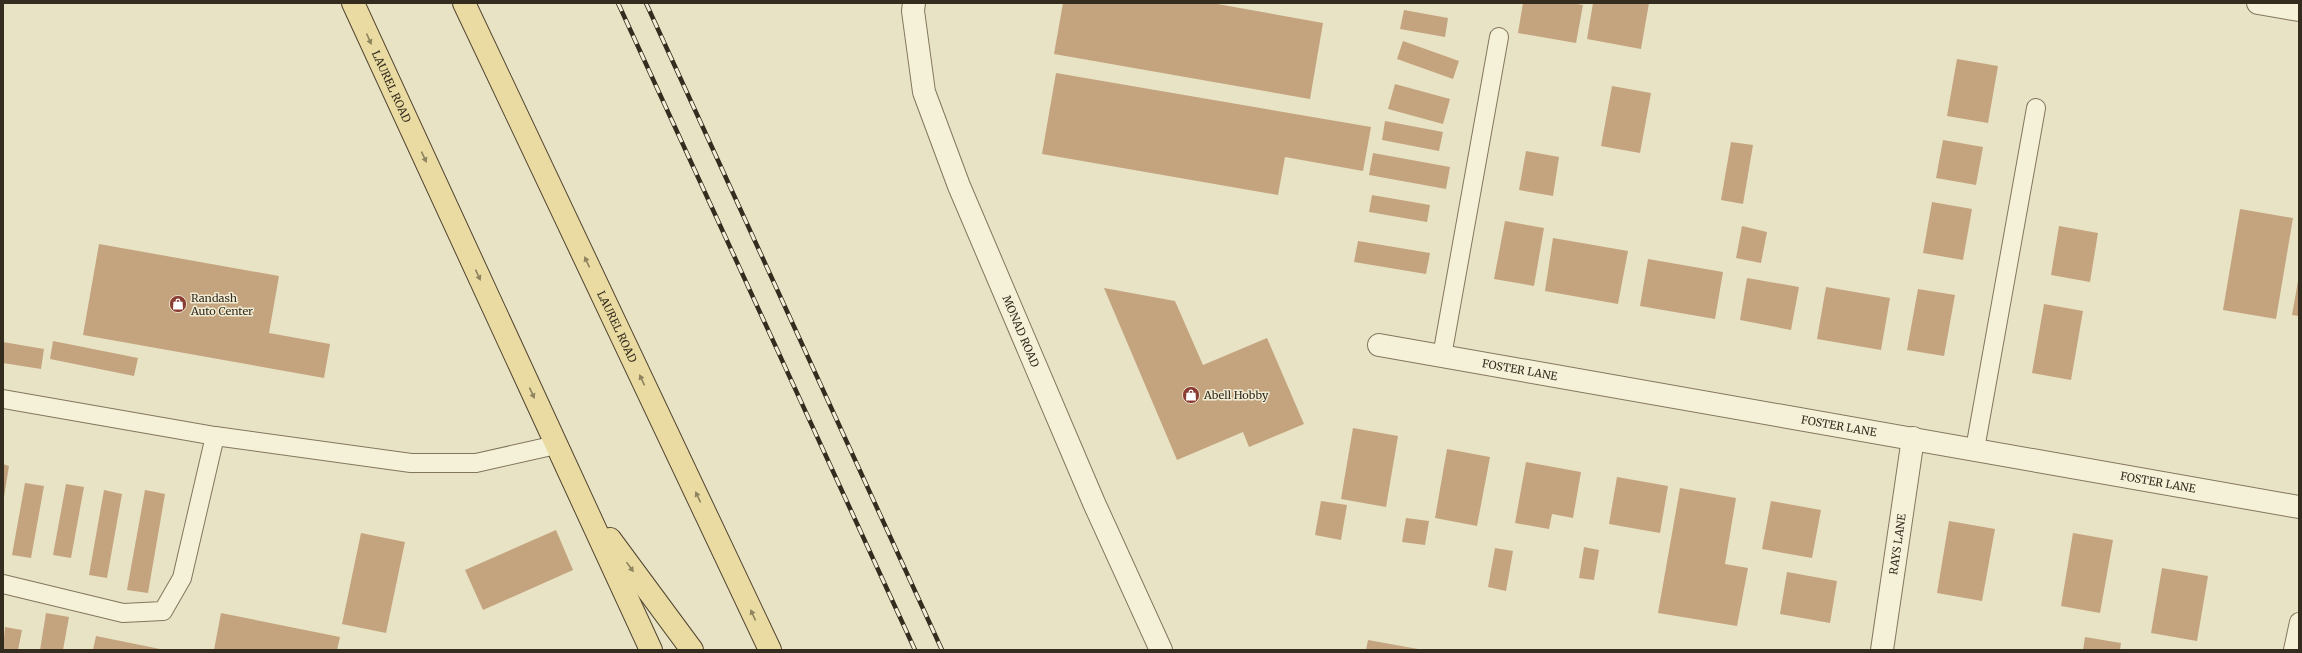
<svg xmlns="http://www.w3.org/2000/svg" width="2302" height="653" viewBox="0 0 2302 653" font-family="Merriweather,serif">
<style>
.building{fill:#c4a47f}
.lines{fill:none;stroke-linecap:round;stroke-linejoin:round}
.service-casing{stroke:#83765d;stroke-width:20}
.minor-casing{stroke:#83765d;stroke-width:24}
.tertiary-casing{stroke:#83765d;stroke-width:24}
.primary-casing{stroke:#514431;stroke-width:24}
.service{stroke:#f5f0d8;stroke-width:18}
.minor{stroke:#f5f0d8;stroke-width:22}
.tertiary{stroke:#f5f0d8;stroke-width:22}
.primary{stroke:#e9dba1;stroke-width:22}
.rail-casing{stroke:#342c1f;stroke-width:4.5}
.rail{stroke:#f2edd4;stroke-width:3;stroke-dasharray:9;stroke-linecap:butt}
.oneway{fill:#8e8460}
.labels{text-anchor:middle;stroke-width:3;stroke-linejoin:round;paint-order:stroke}
.street-label{font-size:11px;fill:#342c1f;stroke:#f2edd4}
.poi-label{font-size:11px;fill:#342c1f;stroke:#f2edd4;text-anchor:start}
</style>
<rect width="100%" height="100%" fill="#e9e3c5"/>
<g class="building">
<path d="M 1063,3 L 1212,3 L 1323,23 L 1310,99 L 1054,54 Z"/>
<path d="M 1523,3 L 1571,3 L 1583,5 L 1576,43 L 1518,33 Z"/>
<path d="M 1593,3 L 1649,3 L 1641,49 L 1587,39 Z"/>
<path d="M 1404,10 L 1448,18 L 1445,37 L 1400,29 Z"/>
<path d="M 1403,41 L 1459,61 L 1453,79 L 1397,59 Z"/>
<path d="M 1957,59 L 1998,66 L 1988,123 L 1947,116 Z"/>
<path d="M 1056,73 L 1371,127 L 1363,171 L 1285,157 L 1278,195 L 1042,154 Z"/>
<path d="M 1395,84 L 1450,99 L 1443,124 L 1388,109 Z"/>
<path d="M 1612,86 L 1651,93 L 1640,153 L 1601,146 Z"/>
<path d="M 1385,121 L 1443,132 L 1439,151 L 1382,140 Z"/>
<path d="M 1943,140 L 1983,147 L 1976,185 L 1936,178 Z"/>
<path d="M 1731,142 L 1753,145 L 1743,204 L 1721,200 Z"/>
<path d="M 1526,151 L 1559,157 L 1553,196 L 1519,190 Z"/>
<path d="M 1373,153 L 1450,167 L 1446,189 L 1369,175 Z"/>
<path d="M 1372,195 L 1430,205 L 1427,222 L 1369,212 Z"/>
<path d="M 1932,202 L 1972,209 L 1963,260 L 1923,253 Z"/>
<path d="M 2240,209 L 2293,218 L 2276,319 L 2223,310 Z"/>
<path d="M 1505,221 L 1544,228 L 1534,286 L 1494,279 Z"/>
<path d="M 1742,226 L 1767,232 L 1761,263 L 1736,258 Z"/>
<path d="M 2059,226 L 2098,233 L 2090,282 L 2051,275 Z"/>
<path d="M 1553,238 L 1628,251 L 1618,304 L 1545,291 Z"/>
<path d="M 1358,241 L 1430,253 L 1426,274 L 1354,262 Z"/>
<path d="M 99,244 L 279,276 L 269,333 L 330,344 L 324,378 L 83,335 Z"/>
<path d="M 1648,259 L 1723,272 L 1715,319 L 1640,306 Z"/>
<path d="M 1747,278 L 1799,287 L 1791,330 L 1740,320 Z"/>
<path d="M 2298,281 L 2299,281 L 2299,316 L 2292,315 Z"/>
<path d="M 1826,287 L 1890,298 L 1881,350 L 1817,339 Z"/>
<path d="M 1104,288 L 1175,301 L 1203,365 L 1267,338 L 1304,424 L 1249,447 L 1243,432 L 1177,460 Z"/>
<path d="M 1918,289 L 1955,295 L 1944,356 L 1907,350 Z"/>
<path d="M 2044,304 L 2083,311 L 2071,380 L 2032,373 Z"/>
<path d="M 53,341 L 138,358 L 134,376 L 50,359 Z"/>
<path d="M 3,342 L 44,349 L 41,369 L 3,363 Z"/>
<path d="M 1353,428 L 1398,436 L 1386,507 L 1341,499 Z"/>
<path d="M 1447,449 L 1490,457 L 1477,526 L 1435,518 Z"/>
<path d="M 1526,462 L 1581,472 L 1573,518 L 1552,514 L 1549,529 L 1515,523 Z"/>
<path d="M 3,464 L 9,466 L 4,497 L 3,497 Z"/>
<path d="M 1617,477 L 1668,486 L 1660,533 L 1609,524 Z"/>
<path d="M 25,483 L 44,486 L 31,558 L 12,555 Z"/>
<path d="M 66,484 L 84,487 L 71,558 L 53,555 Z"/>
<path d="M 1680,488 L 1736,498 L 1725,564 L 1748,568 L 1737,626 L 1658,613 Z"/>
<path d="M 104,490 L 122,494 L 107,578 L 89,575 Z"/>
<path d="M 145,490 L 165,494 L 148,593 L 127,590 Z"/>
<path d="M 1321,501 L 1347,505 L 1341,540 L 1315,535 Z"/>
<path d="M 1771,501 L 1821,510 L 1812,558 L 1762,549 Z"/>
<path d="M 1406,518 L 1429,521 L 1425,545 L 1402,542 Z"/>
<path d="M 1949,521 L 1995,529 L 1982,601 L 1937,593 Z"/>
<path d="M 556,530 L 573,570 L 483,610 L 465,570 Z"/>
<path d="M 361,533 L 405,542 L 386,633 L 342,624 Z"/>
<path d="M 2073,533 L 2113,540 L 2100,613 L 2061,606 Z"/>
<path d="M 1584,547 L 1599,550 L 1594,580 L 1579,578 Z"/>
<path d="M 1495,548 L 1513,551 L 1506,591 L 1488,587 Z"/>
<path d="M 2162,568 L 2208,576 L 2197,641 L 2151,633 Z"/>
<path d="M 1787,572 L 1837,581 L 1830,623 L 1780,614 Z"/>
<path d="M 46,613 L 69,617 L 63,650 L 40,650 Z"/>
<path d="M 221,613 L 340,637 L 337,650 L 214,650 Z"/>
<path d="M 5,627 L 22,630 L 18,650 L 3,650 Z"/>
<path d="M 96,636 L 160,649 L 159,650 L 93,650 Z"/>
<path d="M 2085,637 L 2121,643 L 2120,650 L 2083,650 Z"/>
<path d="M 1368,640 L 1418,649 L 1418,650 L 1366,650 Z"/>
</g>
<g class="lines">
<defs>
<g id="service">
<path d="M 1442,356 L 1499,37"/>
<path d="M 3,399 L 215,436 L 411,463 L 476,463 L 556,445"/>
<path d="M 1975,449 L 2036,108"/>
<path d="M 3,584 L 123,613 L 163,611 L 182,578 L 215,436"/>
<path d="M 2293,650 L 2299,622"/>
</g>
<g id="minor">
<path d="M 2258,3 L 2299,10"/>
<path id="s1" d="M 1379,345 L 2299,507"/>
<path id="s2" d="M 1882,650 L 1913,438"/>
</g>
<g id="tertiary">
<path id="s3" d="M 914,3 L 913,11 L 924,92 L 959,186 L 1094,503 L 1161,650"/>
</g>
<g id="primary">
<path id="s4" d="M 353,3 L 651,650"/>
<path id="s5" d="M 464,3 L 770,650"/>
<path d="M 610,539 L 692,650"/>
</g>
</defs>
<use href="#service" class="service-casing"/>
<use href="#minor" class="minor-casing"/>
<use href="#tertiary" class="tertiary-casing"/>
<use href="#primary" class="primary-casing"/>
<use href="#service" class="service"/>
<use href="#minor" class="minor"/>
<use href="#tertiary" class="tertiary"/>
<use href="#primary" class="primary"/>
<defs>
<g id="rail">
<path d="M 618,3 L 915,650"/>
<path d="M 646,3 L 942,650"/>
</g>
</defs>
<use href="#rail" class="rail-casing"/>
<use href="#rail" class="rail"/>
</g>
<defs><path id="oneway-solid" d="M-6-.8H1V-3.2L6.5 0L1 3.2V.8H-6Z"/></defs>
<g class="oneway">
<use href="#oneway-solid" transform="translate(369 39) rotate(66)"/>
<use href="#oneway-solid" transform="translate(424 157) rotate(65)"/>
<use href="#oneway-solid" transform="translate(587 262) rotate(-115)"/>
<use href="#oneway-solid" transform="translate(478 275) rotate(65)"/>
<use href="#oneway-solid" transform="translate(642 380) rotate(-115)"/>
<use href="#oneway-solid" transform="translate(532 393) rotate(65)"/>
<use href="#oneway-solid" transform="translate(698 497) rotate(-115)"/>
<use href="#oneway-solid" transform="translate(630 567) rotate(54)"/>
<use href="#oneway-solid" transform="translate(753 615) rotate(-115)"/>
</g>
<defs>
<symbol id="shop-disc" viewBox="-11 -11 22 22"><circle r="9.5" fill="#8b3d33" stroke="#f2edd4"/><path d="M-5-2.5h2.3a2.7 3.5 0 0 1 5.4 0H5L5.5 6h-11ZM-1.5-2.5h3a1.5 2.3 0 0 0-3 0Z" fill="#fff"/></symbol>
</defs>
<g fill-rule="evenodd">
<use href="#shop-disc" x="168" y="294" width="20" height="20"/>
<use href="#shop-disc" x="1181" y="385" width="20" height="20"/>
</g>
<g class="labels">
<g class="street-label">
<text dy="4" stroke="none"><textPath href="#s4" startOffset="92">LAUREL ROAD</textPath></text>
<text dy="4" stroke="none"><textPath href="#s5" startOffset="358">LAUREL ROAD</textPath></text>
<text dy="4" stroke="none"><textPath href="#s3" startOffset="348">MONAD ROAD</textPath></text>
<text dy="4" stroke="none"><textPath href="#s1" startOffset="143">FOSTER LANE</textPath></text>
<text dy="4" stroke="none"><textPath href="#s1" startOffset="467">FOSTER LANE</textPath></text>
<text dy="4" stroke="none"><textPath href="#s1" startOffset="791">FOSTER LANE</textPath></text>
<text dy="4" stroke="none"><textPath href="#s2" startOffset="107">RAYS LANE</textPath></text>
</g>
<g class="poi-label">
<text x="191" y="302">Randash<tspan x="191" dy="13">Auto Center</tspan></text>
<text x="1204" y="399">Abell Hobby</text>
</g>
</g>
<rect width="2302" height="653" fill="none" stroke="#342c1f" stroke-width="8"/>
</svg>
